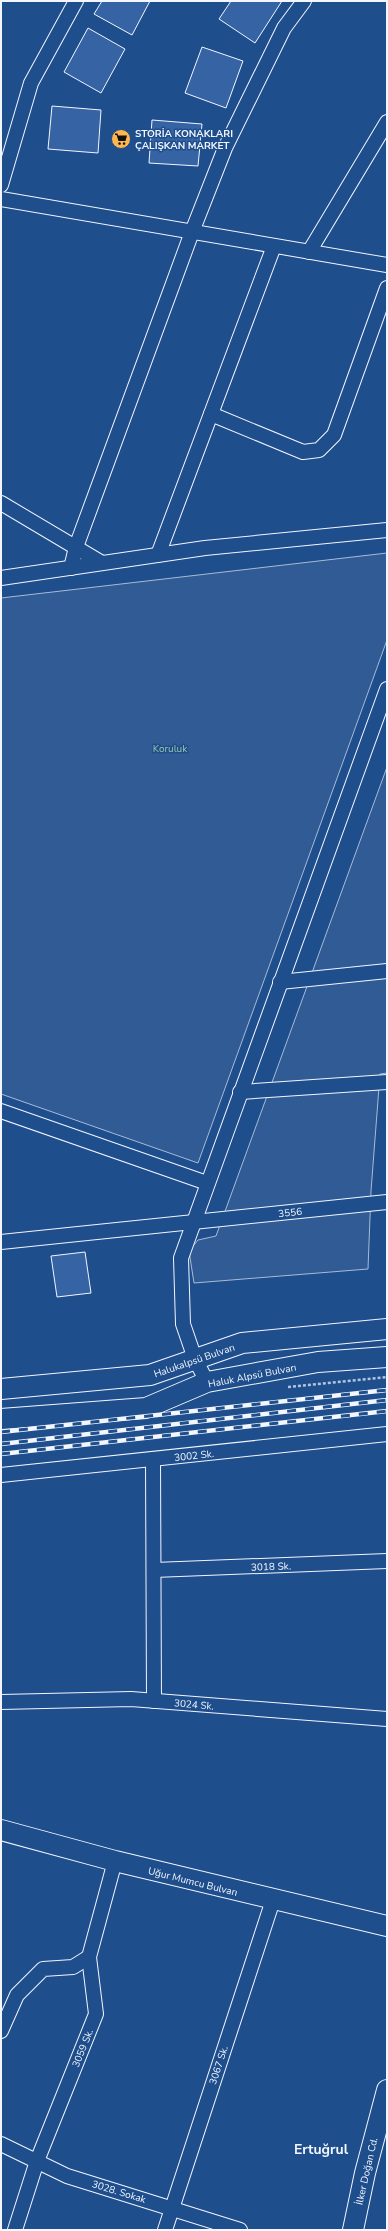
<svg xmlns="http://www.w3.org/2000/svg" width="388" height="2231" viewBox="0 0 388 2231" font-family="'Nunito Sans',sans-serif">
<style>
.green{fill:#305b95;stroke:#a8bbd7}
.building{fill:#3563a3;stroke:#f2f6ff}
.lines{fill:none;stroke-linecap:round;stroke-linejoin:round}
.minor-casing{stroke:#f2f6ff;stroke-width:16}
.secondary-casing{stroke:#f2f6ff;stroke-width:22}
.path{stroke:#b3c4dc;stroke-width:2.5;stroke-dasharray:3 2;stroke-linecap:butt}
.minor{stroke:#1f4e8c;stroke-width:14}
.secondary{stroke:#1f4e8c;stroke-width:20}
.rail-casing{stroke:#f2f6ff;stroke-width:4.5}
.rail{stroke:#1f4e8c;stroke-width:3;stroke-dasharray:9;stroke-linecap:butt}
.labels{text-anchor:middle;stroke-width:3;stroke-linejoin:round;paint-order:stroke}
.poi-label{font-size:10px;font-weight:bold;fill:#f2f6ff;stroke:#1f4e8c;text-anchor:start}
.park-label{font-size:10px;fill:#97c8a6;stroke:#1f4e8c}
.street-label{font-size:10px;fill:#f2f6ff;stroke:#1f4e8c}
.district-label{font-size:14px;font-weight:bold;fill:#f2f6ff;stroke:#1f4e8c}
</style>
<rect width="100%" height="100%" fill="#1f4e8c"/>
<g class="green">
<path d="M 387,553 L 387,640 L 198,1163 L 1,1094 L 1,598 Z"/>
<path d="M 387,767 L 387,1073 L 380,1074 L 371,1191 L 368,1269 L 194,1283 L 189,1251 L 198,1240 L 216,1236 Z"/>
</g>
<g class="building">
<path d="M 102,1 L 150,1 L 132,35 L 94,14 Z"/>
<path d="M 231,1 L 282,1 L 255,43 L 219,19 Z"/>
<path d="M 88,28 L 125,49 L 101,93 L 64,72 Z"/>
<path d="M 202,47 L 243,61 L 226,108 L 185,93 Z"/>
<path d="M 52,106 L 101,110 L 98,153 L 48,149 Z"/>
<path d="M 152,120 L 202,124 L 198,166 L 149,163 Z"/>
<path d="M 85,1252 L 91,1293 L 57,1297 L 51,1256 Z"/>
</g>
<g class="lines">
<defs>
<g id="minor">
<path d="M 1,185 L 31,83 L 76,1"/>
<path d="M 1,199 L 387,265"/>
<path d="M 309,252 L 387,122"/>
<path d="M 211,414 L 303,452 L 319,450 L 334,435 L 387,288"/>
<path d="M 1,503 L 102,563"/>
<path d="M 158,555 L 274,246"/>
<path d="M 71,568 L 76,547 L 192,232 L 225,148 L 284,28 L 304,1"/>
<path d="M 1,578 L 205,548 L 387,530"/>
<path d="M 280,982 L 387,971"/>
<path d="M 240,1092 L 387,1082"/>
<path d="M 1,1111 L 207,1183"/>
<path d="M 1,1242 L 387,1202"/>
<path d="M 207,1382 L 195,1359 L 183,1324 L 181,1258 L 387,689"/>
<path d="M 153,1459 L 154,1701"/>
<path d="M 1,1475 L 387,1434"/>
<path d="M 154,1570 L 387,1561"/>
<path d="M 1,1702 L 131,1699 L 387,1719"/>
<path d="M 1,2031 L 17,1995 L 43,1969 L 73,1967 L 89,1957"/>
<path d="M 1,2144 L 67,2176 L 240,2230"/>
<path d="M 15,2230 L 37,2161 L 96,2014 L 89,1957 L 115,1861"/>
<path d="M 165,2230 L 273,1900"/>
</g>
<g id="secondary">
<path d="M 1,1389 L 150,1375 L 242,1343 L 387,1329"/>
<path d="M 1,1419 L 146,1408 L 207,1382 L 318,1362 L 387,1357"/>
<path d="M 1,1830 L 115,1861 L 387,1926"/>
<path d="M 353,2230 L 365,2173 L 387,2090"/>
</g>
</defs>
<use href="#minor" class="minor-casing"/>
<use href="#secondary" class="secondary-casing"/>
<path class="path" d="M 288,1387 L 387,1377"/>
<use href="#minor" class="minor"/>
<use href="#secondary" class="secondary"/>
<defs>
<g id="rail">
<path d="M 1,1432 L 387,1390"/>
<path d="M 1,1444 L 387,1400"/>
<path d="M 1,1454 L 387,1411"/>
</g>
</defs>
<use href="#rail" class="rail-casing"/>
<use href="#rail" class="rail"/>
</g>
<defs>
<symbol id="supermarket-disc" viewBox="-11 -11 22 22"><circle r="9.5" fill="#ffb74d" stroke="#1f4e8c"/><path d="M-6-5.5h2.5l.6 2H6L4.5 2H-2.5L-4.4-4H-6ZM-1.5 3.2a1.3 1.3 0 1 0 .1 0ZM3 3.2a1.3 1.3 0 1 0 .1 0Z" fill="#111"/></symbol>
</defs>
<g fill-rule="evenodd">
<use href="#supermarket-disc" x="110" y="128" width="22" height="22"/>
</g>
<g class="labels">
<g class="poi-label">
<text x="135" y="137">STORİA KONAKLARI<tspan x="135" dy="12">ÇALIŞKAN MARKET</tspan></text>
</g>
<g class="park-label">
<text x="170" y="752">Koruluk</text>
</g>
<g class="street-label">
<text transform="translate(290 1212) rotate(-6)" y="4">3556</text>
<text transform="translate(194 1360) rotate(-19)" y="4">Halukalpsü Bulvarı</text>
<text transform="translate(252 1375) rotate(-11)" y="4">Haluk Alpsü Bulvarı</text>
<text transform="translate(194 1455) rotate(-6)" y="4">3002 Sk.</text>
<text transform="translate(271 1566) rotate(-2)" y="4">3018 Sk.</text>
<text transform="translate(194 1704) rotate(5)" y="4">3024 Sk.</text>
<text transform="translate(193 1881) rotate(14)" y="4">Uğur Mumcu Bulvarı</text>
<text transform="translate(82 2048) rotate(-68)" y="4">3059 Sk.</text>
<text transform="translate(218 2065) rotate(-72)" y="4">3067 Sk.</text>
<text transform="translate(366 2171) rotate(-77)" y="4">İlker Doğan Cd.</text>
<text transform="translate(119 2191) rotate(17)" y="4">3028. Sokak</text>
</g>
<g class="district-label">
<text x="321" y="2154">Ertuğrul</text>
</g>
</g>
<rect width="388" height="2231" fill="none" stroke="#f2f6ff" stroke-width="4"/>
</svg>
